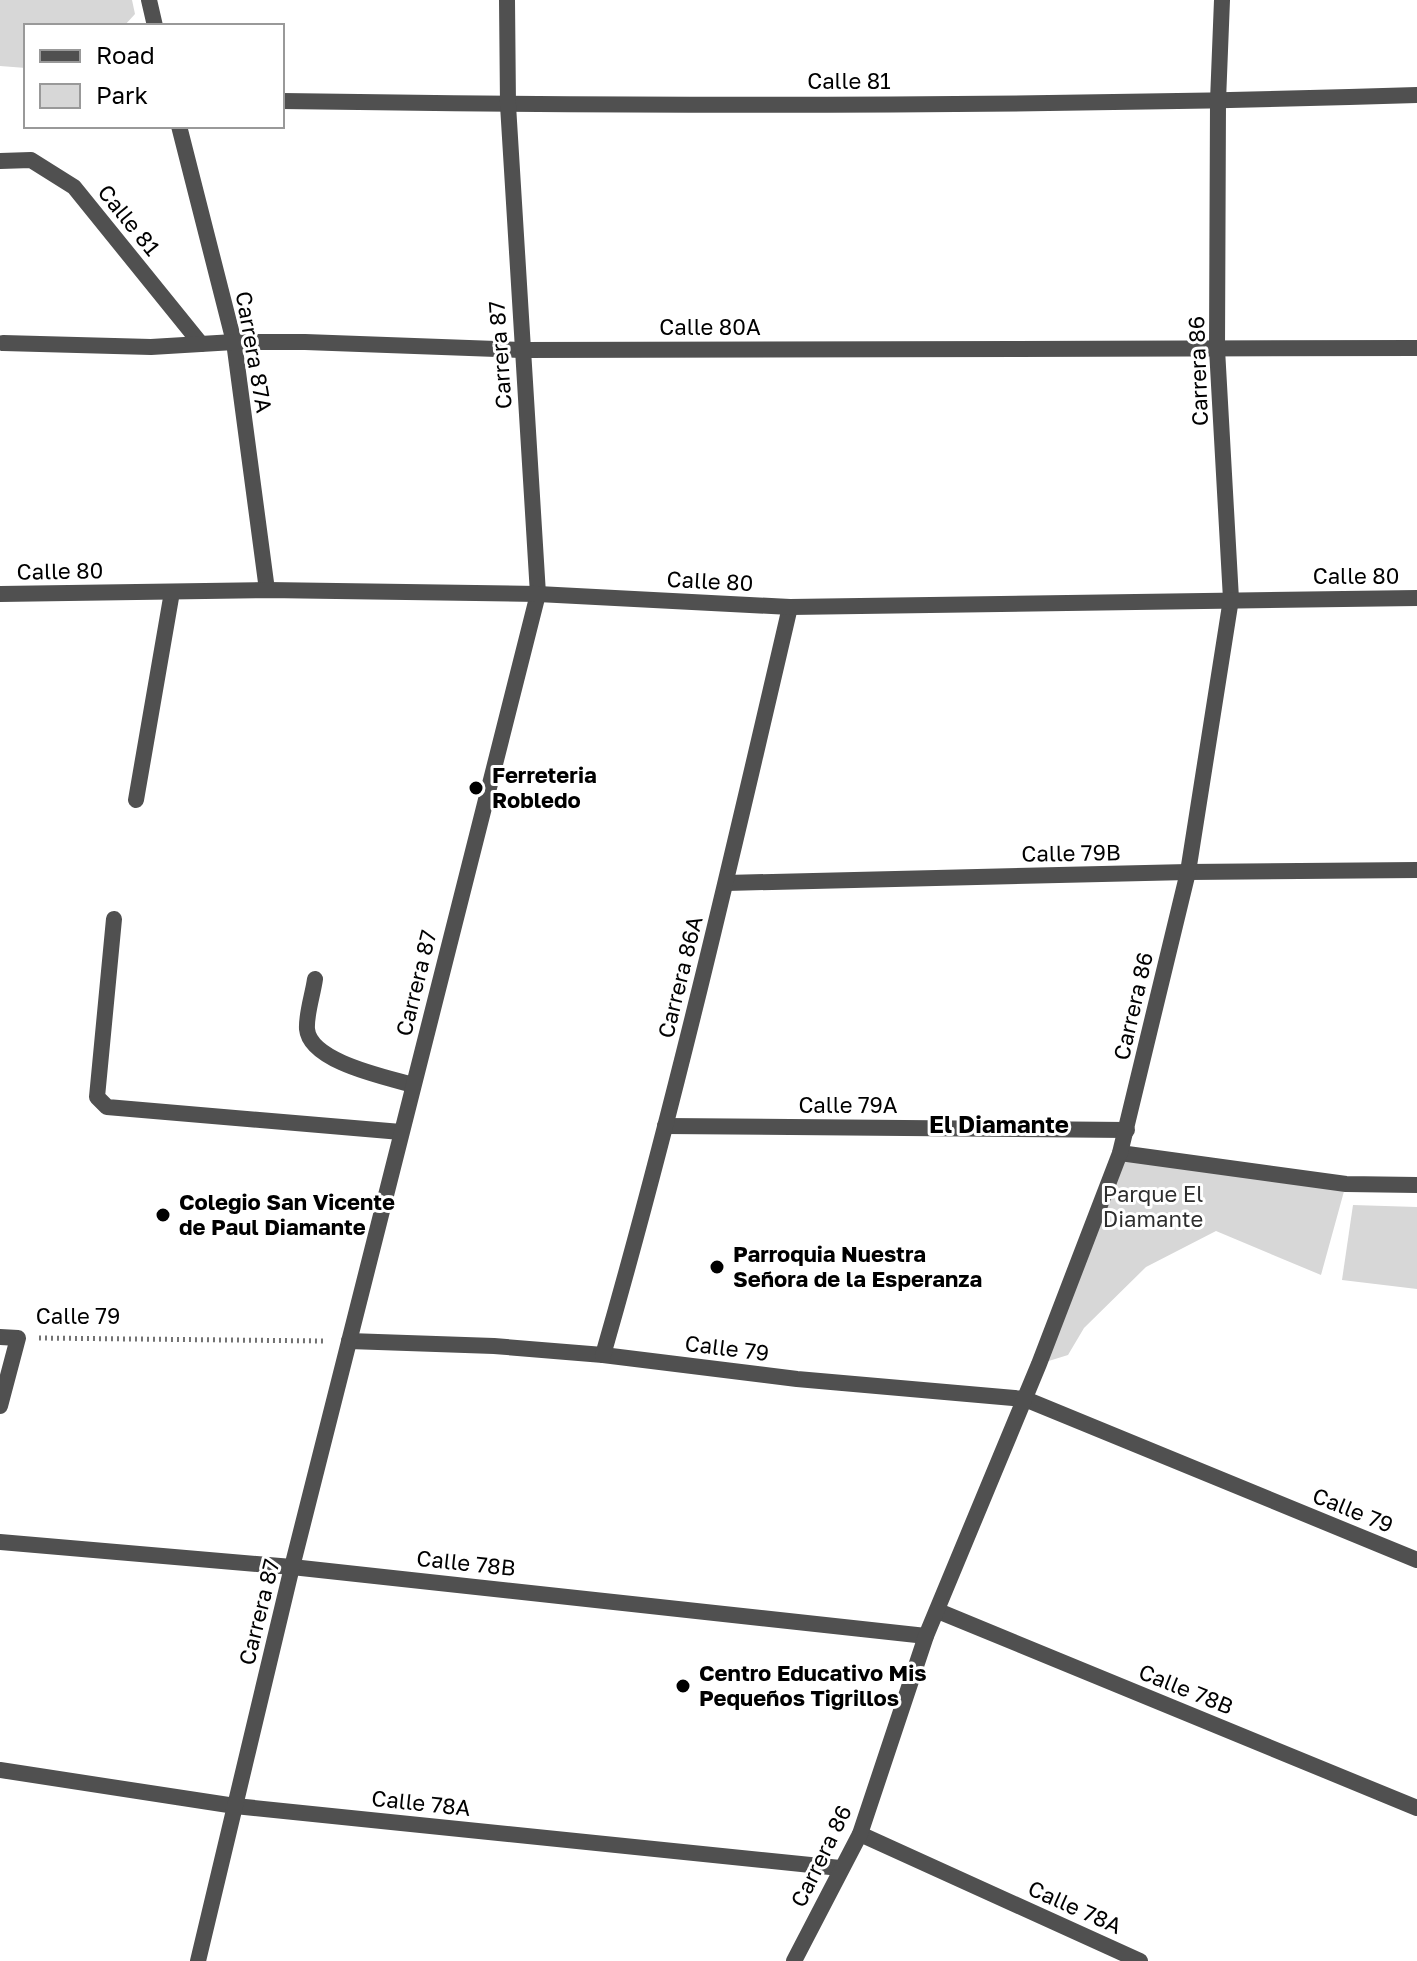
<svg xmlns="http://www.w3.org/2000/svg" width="1417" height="1961" viewBox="0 0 1417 1961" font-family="'Golos Text',sans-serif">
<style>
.green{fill:#d7d7d7}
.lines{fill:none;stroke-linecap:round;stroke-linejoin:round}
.path{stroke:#727272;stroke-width:5;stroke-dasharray:2 4;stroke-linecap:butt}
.service{stroke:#505050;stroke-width:16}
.minor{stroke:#505050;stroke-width:16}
.tertiary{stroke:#505050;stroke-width:16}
.poi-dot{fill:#000;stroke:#fff;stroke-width:3}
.labels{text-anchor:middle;stroke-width:6;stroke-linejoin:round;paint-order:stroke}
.street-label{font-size:22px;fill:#000;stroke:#fff}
.poi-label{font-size:22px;font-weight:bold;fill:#000;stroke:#fff;text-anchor:start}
.park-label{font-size:22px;fill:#2e2e2e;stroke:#fff}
.neighbourhood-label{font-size:24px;font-weight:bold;fill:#000;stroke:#fff}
</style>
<rect width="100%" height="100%" fill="#fff"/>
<g class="green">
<path d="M 0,0 L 132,0 L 135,14 L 124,26 L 26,26 L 26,68 L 0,66 Z"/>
<path d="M 1120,1153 L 1346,1184 L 1321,1275 L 1216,1231 L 1146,1267 L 1084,1328 L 1068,1355 L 1039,1364 Z"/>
<path d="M 1353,1205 L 1417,1207 L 1417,1289 L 1342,1280 Z"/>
</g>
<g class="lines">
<path class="path" d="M 39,1338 L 325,1341"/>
<g class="service">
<path d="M 136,800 L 172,592"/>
<path d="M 114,919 L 97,1097 L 107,1107 L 401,1132"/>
<path d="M 315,979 C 313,994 306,1014 307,1029 C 310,1062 386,1077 413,1085"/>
</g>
<g class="minor">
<path d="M 149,0 L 155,26"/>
<path d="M 282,101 C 660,107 1039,107 1417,95"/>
<path d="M 179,126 L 234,342 L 267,590"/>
<path d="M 0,161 L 31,160 L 74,187 L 201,344"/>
<path d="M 3,343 L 151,347 L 234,342 L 305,342 L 521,350 L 1417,348"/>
<path d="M 726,883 L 1188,872 L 1417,870"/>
<path d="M 665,1126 L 1127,1130"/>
<path d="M 1120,1153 L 1346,1184 L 1417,1185"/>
<path d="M 0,1337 L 18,1338 L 0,1406"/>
<path d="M 349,1341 L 494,1346 L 603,1355 L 797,1379 L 1025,1399 L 1417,1560"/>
<path d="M 603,1355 C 674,1108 732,857 790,607"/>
<path d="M 0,1542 L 292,1567 L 926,1636"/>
<path d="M 938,1611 L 1417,1808"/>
<path d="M 0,1770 L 235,1806 L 840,1868"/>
<path d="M 860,1834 L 1140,1961"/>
<path d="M 198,1961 L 292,1567 L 538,594 L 508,105 L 507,0"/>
<path d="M 794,1961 L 860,1834 L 926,1636 L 1039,1364 L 1120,1153 L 1188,872 L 1231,599 L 1217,349 L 1218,101 L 1222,0"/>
</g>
<path class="tertiary" d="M 0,594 L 267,590 L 538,594 L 790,607 L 1417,598"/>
</g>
<g class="poi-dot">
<circle cx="476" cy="788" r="8"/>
<circle cx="163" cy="1215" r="8"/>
<circle cx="717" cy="1267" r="8"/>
<circle cx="683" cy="1686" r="8"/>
</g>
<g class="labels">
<g class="street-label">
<text x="849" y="89">Calle 81</text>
<text transform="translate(129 220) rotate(51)" y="8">Calle 81</text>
<text x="710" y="335">Calle 80A</text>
<text transform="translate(254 352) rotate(80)" y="8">Carrera 87A</text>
<text transform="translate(500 355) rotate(-94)" y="8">Carrera 87</text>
<text transform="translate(1198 371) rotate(-92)" y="8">Carrera 86</text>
<text transform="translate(60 571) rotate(-1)" y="8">Calle 80</text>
<text x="1356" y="584">Calle 80</text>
<text transform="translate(710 581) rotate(3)" y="8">Calle 80</text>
<text transform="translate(1071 853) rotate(-1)" y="8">Calle 79B</text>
<text transform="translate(680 977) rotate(-76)" y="8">Carrera 86A</text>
<text transform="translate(416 983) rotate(-76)" y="8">Carrera 87</text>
<text transform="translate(1133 1006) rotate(-77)" y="8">Carrera 86</text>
<text x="848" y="1113">Calle 79A</text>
<text x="78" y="1324">Calle 79</text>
<text transform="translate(727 1348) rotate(7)" y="8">Calle 79</text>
<text transform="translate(1353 1510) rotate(22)" y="8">Calle 79</text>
<text transform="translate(466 1563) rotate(6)" y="8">Calle 78B</text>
<text transform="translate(259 1612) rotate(-76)" y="8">Carrera 87</text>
<text transform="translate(1186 1689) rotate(22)" y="8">Calle 78B</text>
<text transform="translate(421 1803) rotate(6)" y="8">Calle 78A</text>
<text transform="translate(821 1856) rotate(-64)" y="8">Carrera 86</text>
<text transform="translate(1075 1907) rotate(24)" y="8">Calle 78A</text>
</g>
<g class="poi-label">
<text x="492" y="783">Ferreteria<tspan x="492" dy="25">Robledo</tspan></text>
<text x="179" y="1210">Colegio San Vicente<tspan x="179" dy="25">de Paul Diamante</tspan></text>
<text x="733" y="1262">Parroquia Nuestra<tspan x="733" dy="25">Señora de la Esperanza</tspan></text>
<text x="699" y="1681">Centro Educativo Mis<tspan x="699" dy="25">Pequeños Tigrillos</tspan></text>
</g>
<g class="park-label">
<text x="1153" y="1202">Parque El<tspan x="1153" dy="25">Diamante</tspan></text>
</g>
<g class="neighbourhood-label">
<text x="999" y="1133">El Diamante</text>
</g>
</g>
<rect x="24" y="24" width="260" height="104" fill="#ffffff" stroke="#999999" stroke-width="2"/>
<rect x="40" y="50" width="40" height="12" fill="#505050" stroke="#999999" stroke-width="2"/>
<text x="96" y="64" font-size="24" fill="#000000">Road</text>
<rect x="40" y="84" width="40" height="24" fill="#d7d7d7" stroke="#999999" stroke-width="2"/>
<text x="96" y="104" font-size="24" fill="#000000">Park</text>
</svg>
